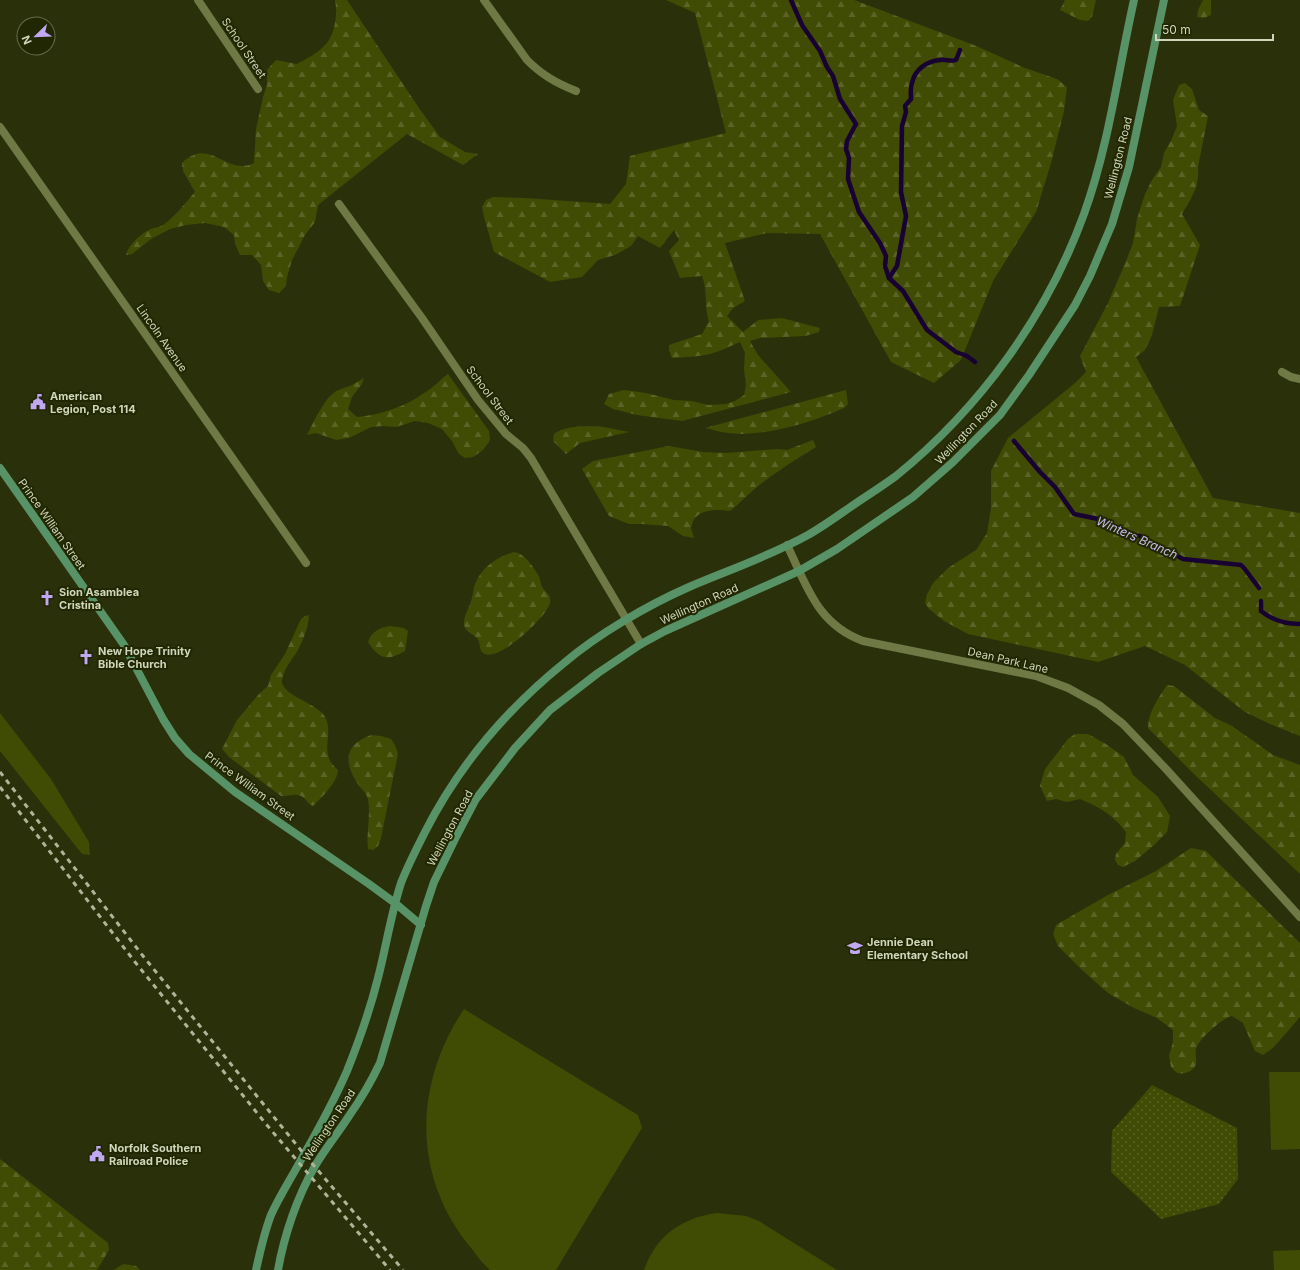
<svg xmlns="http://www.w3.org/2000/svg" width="1300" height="1270" viewBox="0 0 1300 1270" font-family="Inter,sans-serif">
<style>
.green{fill:#404b03}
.forest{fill:url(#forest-firs)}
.park{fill:url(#park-dots)}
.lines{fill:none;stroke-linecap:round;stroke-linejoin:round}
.stream{stroke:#180133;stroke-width:4.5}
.street{stroke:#6e7946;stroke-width:8}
.secondary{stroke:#589368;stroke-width:8}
.rail{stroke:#aeb598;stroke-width:3;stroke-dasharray:5 5;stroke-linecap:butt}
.labels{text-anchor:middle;stroke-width:4;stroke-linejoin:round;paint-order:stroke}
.street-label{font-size:11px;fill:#cfd6bb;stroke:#202701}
.poi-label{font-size:11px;font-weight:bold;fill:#cfd6bb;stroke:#202701;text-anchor:start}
.water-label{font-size:12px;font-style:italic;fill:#cbbbef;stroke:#202701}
</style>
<defs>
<pattern id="forest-firs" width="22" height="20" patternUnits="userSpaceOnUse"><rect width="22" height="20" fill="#404b03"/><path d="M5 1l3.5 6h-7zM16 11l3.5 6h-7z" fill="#5b6426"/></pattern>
<pattern id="park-dots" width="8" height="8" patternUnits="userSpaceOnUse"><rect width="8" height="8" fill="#404b03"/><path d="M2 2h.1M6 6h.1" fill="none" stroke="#5b6426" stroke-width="1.8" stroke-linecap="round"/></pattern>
</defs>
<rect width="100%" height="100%" fill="#2a310a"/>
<g class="green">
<path d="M 0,713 L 51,779 L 89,842 L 90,855 L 82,854 L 0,751 Z"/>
<path d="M 464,1009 L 638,1115 L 642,1128 L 556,1270 L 490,1270 C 483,1264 477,1256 472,1249 C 412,1178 413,1085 464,1009 Z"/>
<path d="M 1269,1072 L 1300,1072 L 1300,1149 L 1271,1150 Z"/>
<path d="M 717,1213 L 746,1216 L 759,1221 L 837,1270 L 644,1270 C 656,1235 682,1218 717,1213 Z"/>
<path d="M 1300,1250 L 1300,1270 L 1274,1270 L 1273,1251 Z"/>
</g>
<g class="forest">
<path d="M 335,0 L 347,0 L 419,108 L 440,137 L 465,152 L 478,154 L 463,165 L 407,134 L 318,205 L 315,222 L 305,235 L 292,260 L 287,277 L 286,286 L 279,293 L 269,290 L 263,281 L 261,265 L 252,255 L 240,255 L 235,244 L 234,235 L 224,227 L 205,223 L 186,225 L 170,229 L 151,239 L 132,254 L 126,255 C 129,244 142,232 154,228 C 157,227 160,227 163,225 C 175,217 185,203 195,192 L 183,171 L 182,163 C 210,135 226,177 254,163 L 256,129 L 263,97 L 267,85 L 267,70 L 276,60 L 297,64 C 306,59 316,54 323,47 C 335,37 338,14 335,0 Z"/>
<path d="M 666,0 L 854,0 L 974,45 L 1025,68 L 1057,79 L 1067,87 L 1064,111 L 1051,163 L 1036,212 L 993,281 L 961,360 L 934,383 L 891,362 L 820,234 L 767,233 L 725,243 L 745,301 L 733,308 L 727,316 L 743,332 L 758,320 L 782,318 L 820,328 L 819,332 L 805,336 L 760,338 L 750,341 L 758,355 L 791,392 L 682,421 L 637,415 L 613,409 L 604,404 L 609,394 L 624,390 L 646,393 L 674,400 L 692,401 L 708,405 L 726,404 L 735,401 L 744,395 L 746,385 L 744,369 L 745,353 L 740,342 C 730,346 721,351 710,354 C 698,357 685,357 672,358 L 669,350 L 669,345 L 702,334 L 709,322 C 704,307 708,291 702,276 L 680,278 L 669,251 L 679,240 L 674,230 L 660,248 L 638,236 L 631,246 L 615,255 L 598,260 L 582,277 L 550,282 L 494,252 L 484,217 L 482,207 L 486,200 L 493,197 L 525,198 L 610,204 L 626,184 L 630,156 L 726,133 L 695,13 Z"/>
<path d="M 1065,0 L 1096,0 L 1092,17 L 1088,21 L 1080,20 L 1060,10 Z"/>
<path d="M 1203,0 L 1211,0 L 1211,15 L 1204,18 L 1197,17 L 1198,10 Z"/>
<path d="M 1185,83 L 1192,89 L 1199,110 L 1208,116 L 1198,167 C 1200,186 1191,199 1182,214 L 1200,245 L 1180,306 L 1159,307 L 1152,335 L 1145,350 L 1136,357 L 1213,498 L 1300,513 L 1300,736 L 1270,724 L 1245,712 L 1185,665 L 1145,646 L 1098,662 L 968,634 L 944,621 L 929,609 L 925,603 L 927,594 L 934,582 L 948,568 L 976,550 L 987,533 L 991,508 L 991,471 L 1008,438 L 1075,383 L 1086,372 L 1080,356 L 1108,303 L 1124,266 L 1133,243 L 1137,219 L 1145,194 L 1152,180 L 1161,167 L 1164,153 L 1171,141 L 1177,126 L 1173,100 L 1179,85 Z"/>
<path d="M 448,374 L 489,431 L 490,440 L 483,450 L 473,457 L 465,458 L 459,454 L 452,441 L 442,429 L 428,423 L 415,421 L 396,427 L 383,426 L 371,427 L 349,438 L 336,440 L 316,433 L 307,435 L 317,415 L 328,398 L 336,391 L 352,385 L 364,378 L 362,384 L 352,397 L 348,409 L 357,417 C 379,415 405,407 424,393 C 433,388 440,380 448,374 Z"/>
<path d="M 846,390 L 848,404 L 844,408 C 812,422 777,433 742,434 C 730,434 717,431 705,428 Z"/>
<path d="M 586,426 L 604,427 L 629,432 L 580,443 L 566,454 L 553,441 L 554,434 C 563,427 575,427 586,426 Z"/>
<path d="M 813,440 L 816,447 C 793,461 769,476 749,494 C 742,500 737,506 730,511 C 720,509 702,509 695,518 C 693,520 692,525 691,528 L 694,538 L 683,536 L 668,526 L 642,524 L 629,524 L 609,516 L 582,469 L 593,461 L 669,446 L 703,452 L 726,453 L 777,449 L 787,450 Z"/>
<path d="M 514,552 C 525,554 531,564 537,573 C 540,578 540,580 541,584 C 543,592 552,593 550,603 C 547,617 497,664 483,653 C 480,651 480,646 479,642 C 477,634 466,634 464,625 C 463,617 469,609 471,601 C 473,596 473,589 475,584 C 482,567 497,557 514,552 Z"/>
<path d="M 309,615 C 309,626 303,640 298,650 C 292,660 284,668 282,680 C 280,694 315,703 323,714 C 337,732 316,752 338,770 C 338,782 321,798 313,806 C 307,804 306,798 301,796 C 293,793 288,797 281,796 L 229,757 L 222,749 L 237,720 L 259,694 L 268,686 L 271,675 L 285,654 L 301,619 L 305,616 Z"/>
<path d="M 390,626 L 404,628 L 408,631 L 405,651 C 387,661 380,660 368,642 C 372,631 379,628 390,626 Z"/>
<path d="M 1167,685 L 1174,686 L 1215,718 L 1232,726 L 1273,755 L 1300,765 L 1300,874 L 1194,774 L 1148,728 C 1148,712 1159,697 1167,685 Z"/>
<path d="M 1075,734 L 1088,734 L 1106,744 L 1124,757 L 1133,775 L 1158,797 L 1170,816 L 1167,832 L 1153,846 L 1135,861 L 1123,867 L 1118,865 L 1115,860 L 1116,854 L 1125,843 L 1126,832 C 1112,814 1101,808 1080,799 L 1067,802 L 1056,799 L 1047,801 L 1040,786 L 1045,769 L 1068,739 Z"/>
<path d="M 371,735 L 381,736 L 391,739 L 395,745 L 398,754 L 381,838 L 378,846 L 373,850 L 368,849 C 366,833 371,816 368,799 C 366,792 360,788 356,781 C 343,760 346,744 371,735 Z"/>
<path d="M 1191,848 L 1206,851 L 1300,943 L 1300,1017 L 1273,1048 L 1263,1055 L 1255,1051 L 1243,1023 L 1232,1016 C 1222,1018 1202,1037 1197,1046 C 1194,1052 1197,1059 1196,1064 C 1194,1071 1184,1075 1178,1073 C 1175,1072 1173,1069 1171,1067 L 1169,1056 L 1173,1042 L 1173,1030 L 1157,1018 L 1134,1008 L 1108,993 L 1082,970 L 1058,946 L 1053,934 L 1056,925 L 1108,895 L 1156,871 Z"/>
<path d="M 0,1159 L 108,1243 L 109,1250 L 97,1270 L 0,1270 Z"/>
<path d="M 123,1264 L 136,1266 L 140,1270 L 114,1270 Z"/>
</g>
<path class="park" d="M 1152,1085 L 1237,1128 L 1238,1179 L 1219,1204 L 1161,1219 L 1111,1172 L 1112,1131 Z"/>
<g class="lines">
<g class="stream">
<path d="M 791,0 L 802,25 L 820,51 L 827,67 L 833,76 L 840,99 L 856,124 L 847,141 L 846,149 L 849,158 L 848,179 L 859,212 L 880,243 L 886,256 L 885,266 L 889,278 L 903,291 L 927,330 L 956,352 L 967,356 L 975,362"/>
<path d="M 889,278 L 897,266 L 906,216 L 901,192 L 902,126 L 906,112 L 905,106 L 911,99 C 911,94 910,88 912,83 C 915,69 927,61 940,60 C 946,59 951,62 956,60 L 960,50"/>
<path d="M 1014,441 L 1040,472 L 1055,487 L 1074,514 L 1103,520 L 1113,527 L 1128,534 L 1140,536 L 1183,559 L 1241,565 L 1244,568 L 1259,588"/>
<path d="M 1261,601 L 1261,611 C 1272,620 1287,624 1300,624"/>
</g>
<g class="street">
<path d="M 198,0 L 258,89"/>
<path d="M 484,0 L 527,60 C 542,75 556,83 576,91"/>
<path d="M 0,127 L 306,563"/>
<path d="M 339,204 L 422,318 L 478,400 L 506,434 L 523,448 L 531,458 L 641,644"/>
<path d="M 1282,372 L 1291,377 L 1300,379"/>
<path d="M 787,545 C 807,586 817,624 863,641 L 1036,676 L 1068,688 L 1099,705 L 1123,724 L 1166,769 L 1300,917"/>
</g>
<g class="secondary">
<path d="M 0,468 L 124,645 L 163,719 L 175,738 L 189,754 L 235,792 L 369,884 L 395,903 L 421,925"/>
<path d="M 256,1270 C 260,1252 264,1233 271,1215 C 280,1195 292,1177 302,1158 C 318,1130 334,1101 347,1071 C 359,1041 370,1010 378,978 C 386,947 391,914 401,883 C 408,865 417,848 425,832 C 459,765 506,710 564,663 C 598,634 648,605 689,587 C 729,570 770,556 808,535 C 822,527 836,517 849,508 C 865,497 881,487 896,476 C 980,408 1047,316 1084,214 C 1109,145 1118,71 1134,0"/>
<path d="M 278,1270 C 284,1236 297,1197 315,1166 C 325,1149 338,1133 349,1116 C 361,1099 371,1082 380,1063 L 426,906 L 434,882 L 455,839 L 476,799 L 515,748 L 550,710 L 598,673 L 641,644 L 665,631 L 799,571 L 837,549 L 913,497 L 953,462 L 1000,415 L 1029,375 L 1075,305 L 1090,276 L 1112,224 L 1129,167 L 1164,0"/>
</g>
<g class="rail">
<path d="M 0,772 L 143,956 L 304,1154 L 403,1270"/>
<path d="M 0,787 L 135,962 L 266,1124 L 390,1270"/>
</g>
</g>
<defs>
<symbol id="civic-bare" viewBox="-9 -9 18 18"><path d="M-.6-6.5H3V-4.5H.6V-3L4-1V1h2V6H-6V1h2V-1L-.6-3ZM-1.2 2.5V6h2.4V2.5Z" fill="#c1a8f3" stroke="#202701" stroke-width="2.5" paint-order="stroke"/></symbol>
<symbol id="church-bare" viewBox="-9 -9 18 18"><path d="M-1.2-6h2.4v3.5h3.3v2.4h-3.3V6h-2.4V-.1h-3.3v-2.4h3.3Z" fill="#c1a8f3" stroke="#202701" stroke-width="2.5" paint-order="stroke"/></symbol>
<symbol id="school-bare" viewBox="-9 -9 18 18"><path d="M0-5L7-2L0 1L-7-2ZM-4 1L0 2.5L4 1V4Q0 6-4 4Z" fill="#c1a8f3" stroke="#202701" stroke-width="2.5" paint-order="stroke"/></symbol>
</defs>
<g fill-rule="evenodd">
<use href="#civic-bare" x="27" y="391" width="22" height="22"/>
<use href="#church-bare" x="36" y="587" width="22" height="22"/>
<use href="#church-bare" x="75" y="646" width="22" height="22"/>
<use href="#school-bare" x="844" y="937" width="22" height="22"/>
<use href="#civic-bare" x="86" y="1143" width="22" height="22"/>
</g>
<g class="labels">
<g class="street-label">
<text transform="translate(244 48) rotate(56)" y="4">School Street</text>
<text transform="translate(1118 158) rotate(-76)" y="4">Wellington Road</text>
<text transform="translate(162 338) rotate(55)" y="4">Lincoln Avenue</text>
<text transform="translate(490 395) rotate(53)" y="4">School Street</text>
<text transform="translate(966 432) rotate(-46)" y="4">Wellington Road</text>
<text transform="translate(52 524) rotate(55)" y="4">Prince William Street</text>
<text transform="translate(699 604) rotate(-24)" y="4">Wellington Road</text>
<text transform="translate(1008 660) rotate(13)" y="4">Dean Park Lane</text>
<text transform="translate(250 786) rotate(36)" y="4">Prince William Street</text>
<text transform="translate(450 828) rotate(-62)" y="4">Wellington Road</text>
<text transform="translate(329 1125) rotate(-56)" y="4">Wellington Road</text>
</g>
<g class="poi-label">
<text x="50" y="400">American<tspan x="50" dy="13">Legion, Post 114</tspan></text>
<text x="59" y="596">Sion Asamblea<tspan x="59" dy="13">Cristina</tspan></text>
<text x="98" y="655">New Hope Trinity<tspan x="98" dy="13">Bible Church</tspan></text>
<text x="867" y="946">Jennie Dean<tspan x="867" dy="13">Elementary School</tspan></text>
<text x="109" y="1152">Norfolk Southern<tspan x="109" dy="13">Railroad Police</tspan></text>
</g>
<g class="water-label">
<text transform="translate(1137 538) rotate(24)" y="4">Winters Branch</text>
</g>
</g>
<g transform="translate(36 36) rotate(247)"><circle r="19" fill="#202701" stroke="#666d4b"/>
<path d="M0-3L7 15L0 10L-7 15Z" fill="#c1a8f3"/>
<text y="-6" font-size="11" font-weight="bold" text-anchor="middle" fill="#cfd6bb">N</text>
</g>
<path d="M1156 34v6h117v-6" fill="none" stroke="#cfd6bb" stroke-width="2"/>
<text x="1162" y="34" font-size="12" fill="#cfd6bb" stroke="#202701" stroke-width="3" paint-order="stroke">50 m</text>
</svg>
